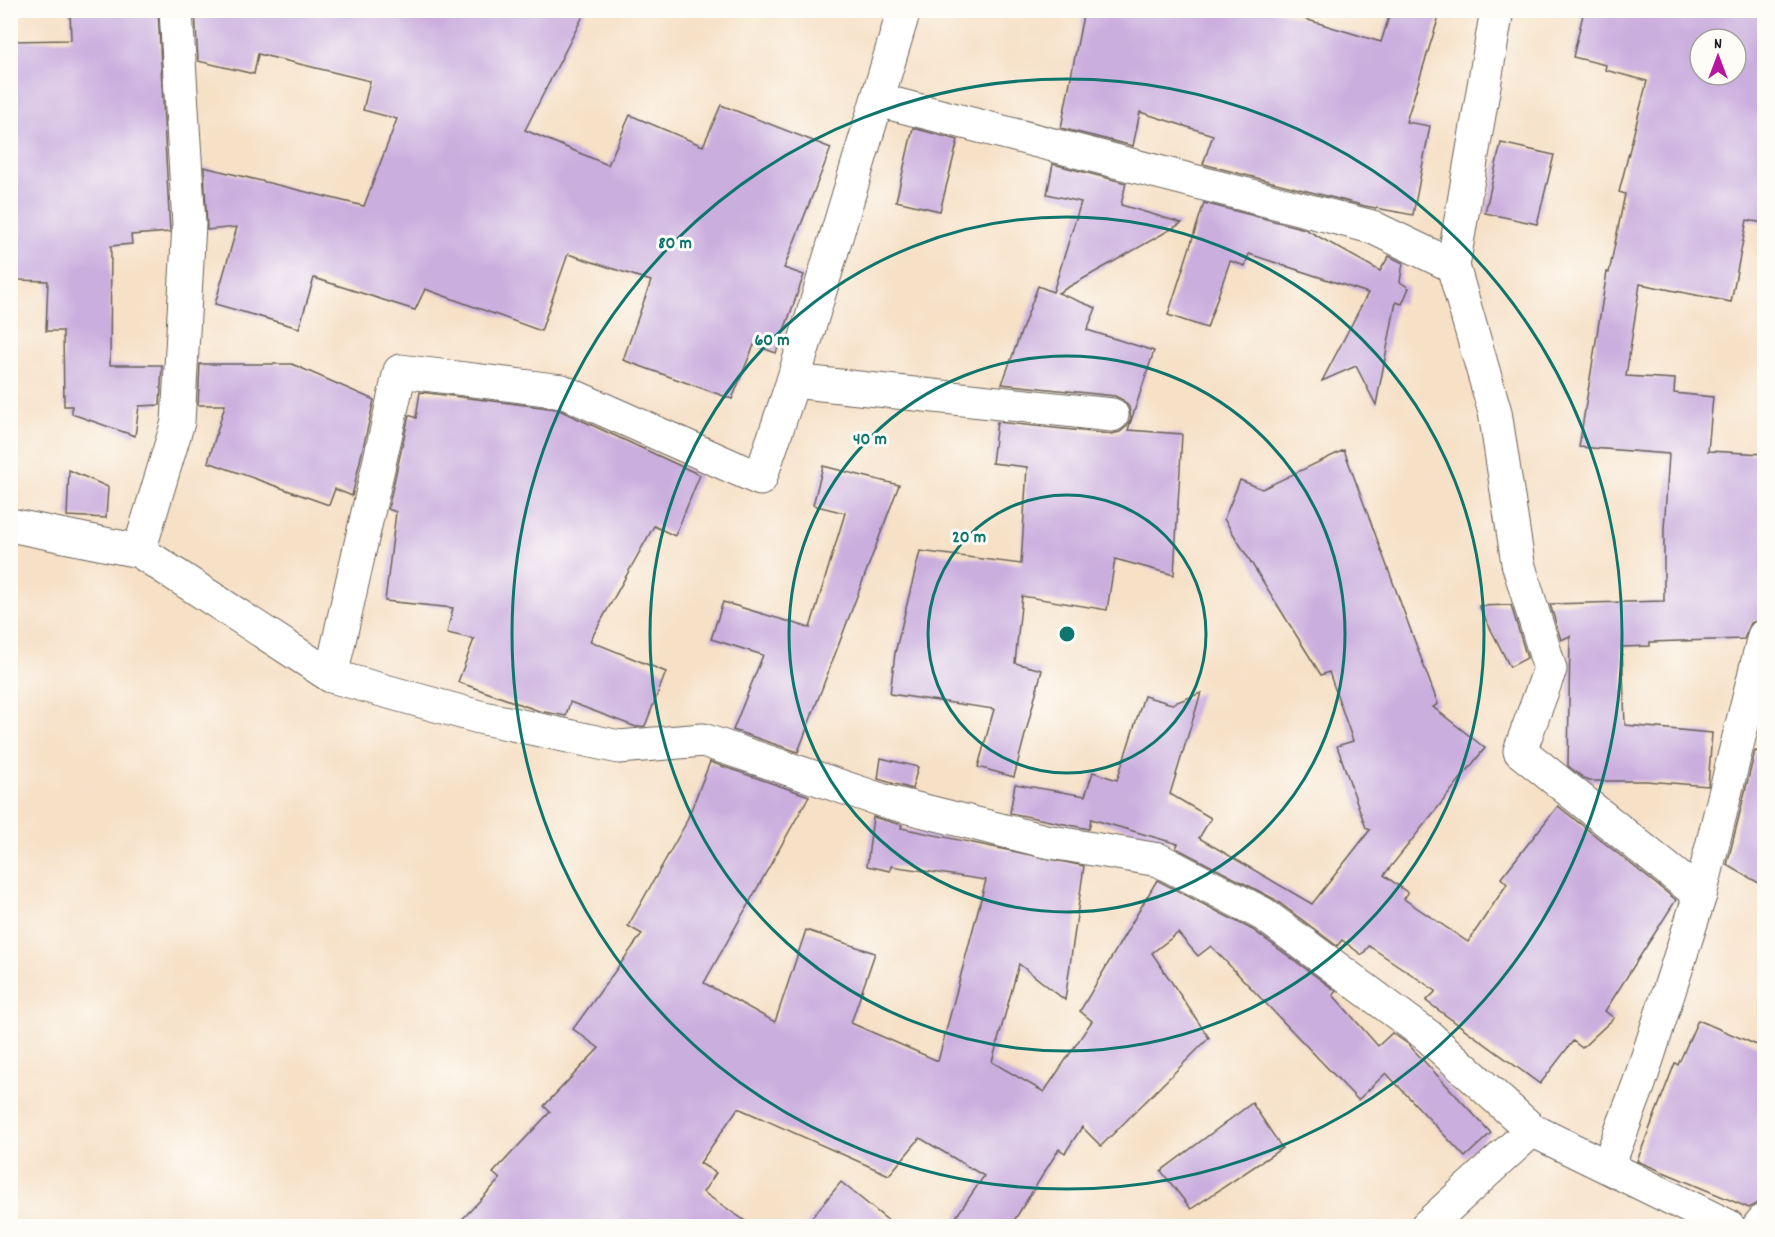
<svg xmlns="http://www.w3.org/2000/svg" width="1775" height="1237" viewBox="0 0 1775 1237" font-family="Dekko,sans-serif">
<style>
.building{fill:#caaede;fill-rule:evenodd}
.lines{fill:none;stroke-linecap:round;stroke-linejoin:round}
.minor-casing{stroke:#686158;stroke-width:35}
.minor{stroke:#fff;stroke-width:33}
.ring{fill:none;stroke:#0f766e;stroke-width:3}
.centre{fill:#0f766e;stroke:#fdfcf7;stroke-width:3}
.ring-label{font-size:18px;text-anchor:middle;font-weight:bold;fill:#0f766e;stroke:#fdfcf7;stroke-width:6;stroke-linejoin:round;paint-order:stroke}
</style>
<rect width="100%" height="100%" fill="#fdfcf7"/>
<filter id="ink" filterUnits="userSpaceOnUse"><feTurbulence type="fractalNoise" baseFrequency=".0167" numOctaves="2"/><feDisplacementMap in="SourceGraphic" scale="12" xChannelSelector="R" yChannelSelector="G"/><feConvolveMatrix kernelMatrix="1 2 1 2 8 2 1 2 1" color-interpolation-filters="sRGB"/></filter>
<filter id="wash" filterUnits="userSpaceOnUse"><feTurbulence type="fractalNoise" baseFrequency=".008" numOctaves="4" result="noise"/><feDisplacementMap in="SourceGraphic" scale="24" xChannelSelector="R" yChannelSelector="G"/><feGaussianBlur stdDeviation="1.35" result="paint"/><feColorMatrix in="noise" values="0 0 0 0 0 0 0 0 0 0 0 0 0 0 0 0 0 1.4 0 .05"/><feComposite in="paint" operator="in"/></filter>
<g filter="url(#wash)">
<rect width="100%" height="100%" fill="#f6e0c6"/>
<g id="blocks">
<g class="building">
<path d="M 70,10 L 158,10 L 170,232 L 131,235 L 132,244 L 111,246 L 110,365 L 162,365 L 160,405 L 139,406 L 135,436 L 72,414 L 72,406 L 64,406 L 63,331 L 46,331 L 48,281 L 17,280 L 18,254 L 10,254 L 10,41 L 71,40 Z"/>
<path d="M 195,10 L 586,10 L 525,130 L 608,165 L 630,115 L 703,146 L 721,105 L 831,148 L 784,268 L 804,275 L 776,353 L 754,345 L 732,399 L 623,360 L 651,281 L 568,254 L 541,331 L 425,289 L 415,310 L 314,278 L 299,328 L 215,304 L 237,227 L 207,230 L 204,167 L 364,206 L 397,119 L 363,110 L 370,81 L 258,54 L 254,74 L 198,61 Z"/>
<path d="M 1084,10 L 1275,10 L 1381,42 L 1391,10 L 1441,10 L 1406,122 L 1430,126 L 1413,215 L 1365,206 L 1203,164 L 1213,135 L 1140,112 L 1133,146 L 1061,128 Z"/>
<path d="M 1584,10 L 1764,10 L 1764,223 L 1747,220 L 1731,302 L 1640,284 L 1626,376 L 1675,379 L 1674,393 L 1713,397 L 1708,451 L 1764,454 L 1764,618 L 1751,623 L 1744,639 L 1650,642 L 1650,646 L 1622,647 L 1625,725 L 1712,733 L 1708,786 L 1646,781 L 1588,781 L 1568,766 L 1570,636 L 1561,640 L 1550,604 L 1664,601 L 1664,529 L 1669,454 L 1579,447 L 1607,272 L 1609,273 L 1625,194 L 1619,192 L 1647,81 L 1605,70 L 1606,65 L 1573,57 ZM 1700,39 L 1736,39 L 1736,75 L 1700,75 Z"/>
<path d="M 913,128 L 958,140 L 940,211 L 896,201 Z"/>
<path d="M 1501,143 L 1554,155 L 1537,224 L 1485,213 Z"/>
<path d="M 1053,164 L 1126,183 L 1121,205 L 1182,223 L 1058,293 L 1096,308 L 1087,330 L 1154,351 L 1128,430 L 1182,434 L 1174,575 L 1115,559 L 1107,610 L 1022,596 L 1015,663 L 1042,670 L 1014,777 L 978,767 L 994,709 L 890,694 L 895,653 L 920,551 L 1021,564 L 1027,467 L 992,463 L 997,422 L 1111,434 L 1120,432 L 1127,426 L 1131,418 L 1129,407 L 1123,400 L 1115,396 L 1002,384 L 1038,286 L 1053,292 L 1081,202 L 1047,194 Z"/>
<path d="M 1204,203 L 1305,229 L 1380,271 L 1389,256 L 1403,263 L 1400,282 L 1409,288 L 1402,304 L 1396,302 L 1376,405 L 1356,366 L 1322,381 L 1368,293 L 1249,254 L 1245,266 L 1230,261 L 1207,328 L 1168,315 Z"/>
<path d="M 200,364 L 292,364 L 374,400 L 352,496 L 335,489 L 329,505 L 208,462 L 225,405 L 198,405 Z"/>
<path d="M 420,392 L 557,409 L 700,475 L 675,536 L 654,526 L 590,641 L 666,672 L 645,726 L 636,727 L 570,702 L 566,716 L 539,711 L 458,682 L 474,639 L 447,633 L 453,608 L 385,601 L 396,512 L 388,509 L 409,415 L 416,418 Z"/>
<path d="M 1344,450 L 1438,704 L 1433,707 L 1485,748 L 1384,875 L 1408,893 L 1404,899 L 1468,942 L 1507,884 L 1501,878 L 1558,806 L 1676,900 L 1605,1011 L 1614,1018 L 1582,1048 L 1573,1041 L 1540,1084 L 1426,1001 L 1436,991 L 1369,946 L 1362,955 L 1342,940 L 1337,946 L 1274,899 L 1176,848 L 1178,844 L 1091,819 L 1089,829 L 1010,813 L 1015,784 L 1085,796 L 1093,772 L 1117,780 L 1144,696 L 1172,704 L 1201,693 L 1170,794 L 1211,818 L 1199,838 L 1312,904 L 1370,830 L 1366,828 L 1337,746 L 1353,741 L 1329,672 L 1321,675 L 1224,519 L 1240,480 L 1262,489 Z"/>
<path d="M 823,466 L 899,485 L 798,752 L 733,730 L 763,655 L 711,639 L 723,602 L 810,628 L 845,513 L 813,505 Z"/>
<path d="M 69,470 L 108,487 L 106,518 L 67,516 Z"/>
<path d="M 1511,605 L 1527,658 L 1510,667 L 1479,606 Z"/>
<path d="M 1755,751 L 1764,752 L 1764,886 L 1727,865 Z"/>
<path d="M 881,758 L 918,767 L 912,789 L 878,779 Z"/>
<path d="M 710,762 L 809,796 L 704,983 L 775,1022 L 806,930 L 875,953 L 851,1023 L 938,1061 L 986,880 L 891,866 L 890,871 L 867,866 L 873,817 L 902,825 L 901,828 L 1084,866 L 1065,1000 L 1019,964 L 992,1062 L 1044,1092 L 1092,1021 L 1080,1011 L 1157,880 L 1253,930 L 1336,991 L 1333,995 L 1378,1046 L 1392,1033 L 1408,1044 L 1491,1133 L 1465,1157 L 1386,1073 L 1358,1100 L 1211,946 L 1198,956 L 1178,933 L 1152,953 L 1209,1038 L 1101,1146 L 1082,1127 L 1065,1153 L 1059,1149 L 1010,1227 L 949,1227 L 984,1176 L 920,1138 L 889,1175 L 738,1108 L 700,1163 L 716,1173 L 703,1192 L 754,1227 L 455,1227 L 500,1179 L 493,1173 L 550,1112 L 544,1106 L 599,1048 L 573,1029 L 642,934 L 628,926 L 685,825 Z"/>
<path d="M 1698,1020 L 1764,1048 L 1764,1185 L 1758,1202 L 1749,1208 L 1637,1161 L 1675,1063 L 1678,1065 Z"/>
<path d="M 1252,1103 L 1282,1148 L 1191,1209 L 1161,1171 Z"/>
<path d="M 841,1182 L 896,1227 L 804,1227 Z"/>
</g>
</g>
</g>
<g filter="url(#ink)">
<use href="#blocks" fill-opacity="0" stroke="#686158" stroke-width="1.5"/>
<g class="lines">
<defs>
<g id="minor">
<path d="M 878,100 L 1372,227 L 1453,266 L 1495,412 L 1518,563 L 1550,669 L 1520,751 L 1700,895"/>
<path d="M 1453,266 L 1497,10"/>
<path d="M 793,381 L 1112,415"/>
<path d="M 10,525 L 139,551 L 331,676 L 479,717 L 619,747 L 703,740 L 884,801 L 1045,841 L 1159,860 L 1263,914 L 1428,1036 L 1532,1130 L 1728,1226"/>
<path d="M 139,551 L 178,422 L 189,224 L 176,11"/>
<path d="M 331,676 L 400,371 L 562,391 L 760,479 L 793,381 L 904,10"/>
<path d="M 1608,1166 L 1639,1084 L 1700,895 L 1764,636"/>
<path d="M 1427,1226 L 1532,1130"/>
<path d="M 1759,1226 L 1764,1220"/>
</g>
</defs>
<use href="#minor" class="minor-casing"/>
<use href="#minor" class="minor"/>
</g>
</g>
<g class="ring">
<circle cx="1067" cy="634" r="139"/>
<circle cx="1067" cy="634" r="278"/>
<circle cx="1067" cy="634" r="417"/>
<circle cx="1067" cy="634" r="555"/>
</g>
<circle cx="1067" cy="634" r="9" class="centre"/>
<g class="ring-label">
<text x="675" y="248">80 m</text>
<text x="772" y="345">60 m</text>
<text x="870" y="444">40 m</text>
<text x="969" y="542">20 m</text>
</g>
<rect width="1775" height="1237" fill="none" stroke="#fdfcf7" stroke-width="36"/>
<g transform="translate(1718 57)"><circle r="28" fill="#fdfcf7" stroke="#a3a29f" stroke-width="1.5"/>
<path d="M0-4.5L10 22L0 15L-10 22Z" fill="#b5179e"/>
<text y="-9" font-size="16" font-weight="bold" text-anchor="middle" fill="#1c1c1c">N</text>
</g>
</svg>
